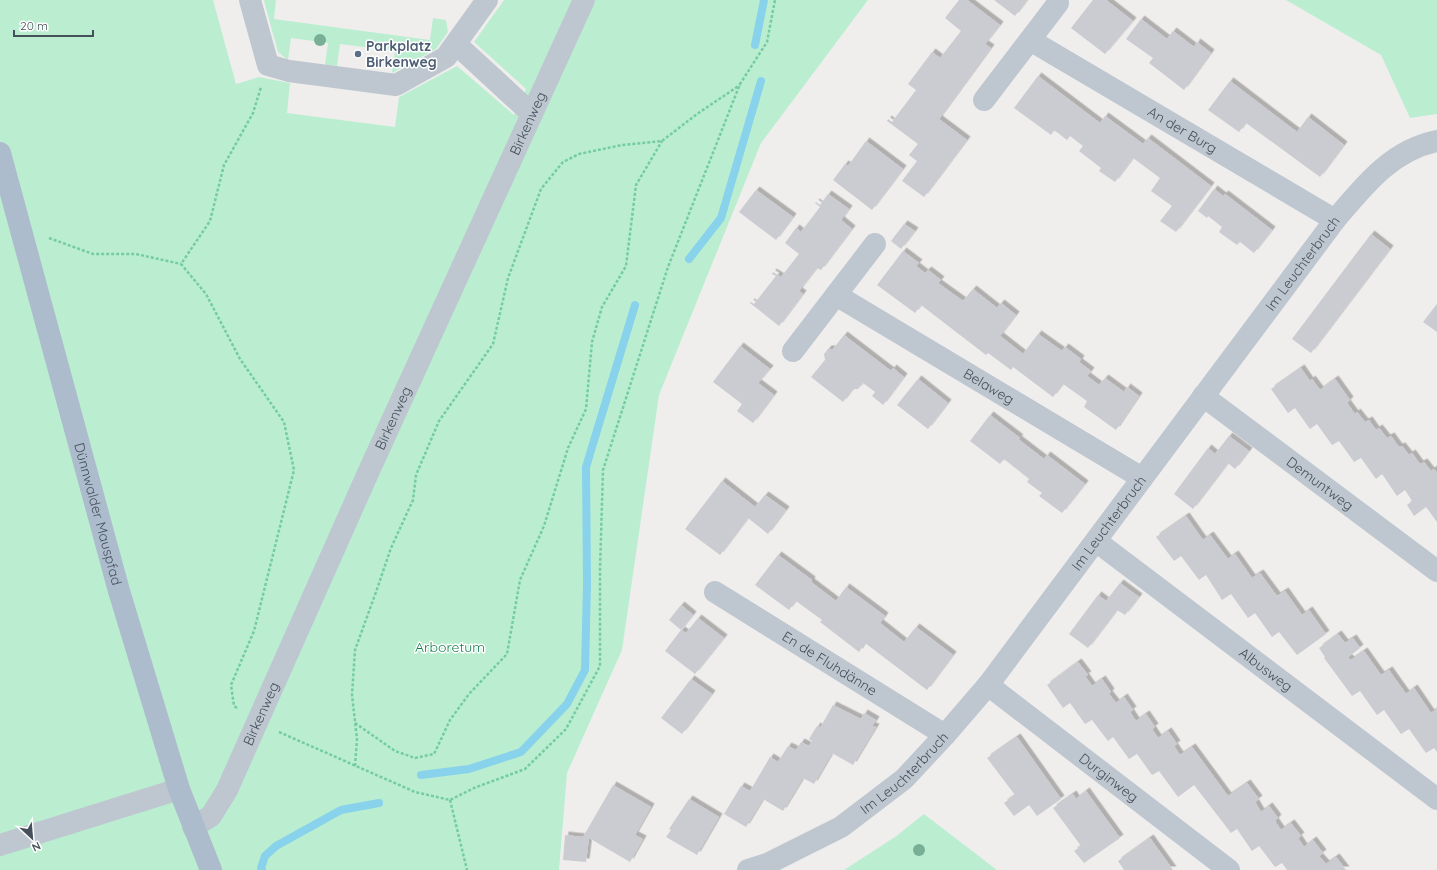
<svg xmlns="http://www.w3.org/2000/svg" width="1437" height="870" viewBox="0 0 1437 870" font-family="Quicksand,sans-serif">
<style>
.green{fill:#bbeed1}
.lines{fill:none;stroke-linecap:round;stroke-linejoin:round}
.stream{stroke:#88d2eb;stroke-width:8}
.building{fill:#caccd2;filter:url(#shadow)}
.path{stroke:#74cca4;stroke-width:2.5;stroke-dasharray:3 2;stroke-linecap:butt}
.minor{stroke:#bec7d0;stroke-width:22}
.major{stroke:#adbccd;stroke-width:22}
.tree{fill:#79af96}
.service-dot{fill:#5c6f8a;stroke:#fff;stroke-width:1.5}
.labels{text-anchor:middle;stroke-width:3;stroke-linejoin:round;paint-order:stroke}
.service-label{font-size:14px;font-weight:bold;fill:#4e5e75;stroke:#fff;text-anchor:start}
.street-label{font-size:14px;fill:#46505b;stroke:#fff}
.park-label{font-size:14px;fill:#177c4e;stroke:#fff}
</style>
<defs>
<filter id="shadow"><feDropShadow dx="3.5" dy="-3.5" stdDeviation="0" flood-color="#0004"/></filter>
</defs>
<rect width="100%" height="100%" fill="#f0eeed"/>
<g class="green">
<path d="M 0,0 L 213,0 L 236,84 L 259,77 L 290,83 L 287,113 L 395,127 L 399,97 L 457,66 L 514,115 L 526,89 L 474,42 L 504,0 L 868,0 L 761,143 L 659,395 L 622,650 L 567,773 L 559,870 L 0,870 Z"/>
<path d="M 265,0 L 276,0 L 274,19 L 430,40 L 433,18 L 446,20 L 448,32 L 436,49 L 392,73 L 395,51 L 340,44 L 337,66 L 325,65 L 328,43 L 291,38 L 288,60 L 278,52 L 264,1 Z"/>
<path d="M 1286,0 L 1437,0 L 1437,114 L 1410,118 L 1381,55 Z"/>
<path d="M 924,814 L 997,870 L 844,870 L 895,837 Z"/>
</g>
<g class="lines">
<g class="stream">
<path d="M 755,45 L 764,0"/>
<path d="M 689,259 L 721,218 L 761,81"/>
<path d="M 421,775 L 469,769 L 521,752 L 567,704 L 585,670 L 587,584 L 586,467 L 635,305"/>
<path d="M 262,870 L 261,868 L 265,856 L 276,846 L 341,810 L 379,803"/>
</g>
</g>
<g class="building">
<path d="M 959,0 L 967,0 L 1000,25 L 985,44 L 991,48 L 939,119 L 967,140 L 924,197 L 902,181 L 917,161 L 909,155 L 918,144 L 887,121 L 888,119 L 892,122 L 916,90 L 908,84 L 932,52 L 940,58 L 961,31 L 945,18 Z"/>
<path d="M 994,0 L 1027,0 L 1015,16 Z"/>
<path d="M 1093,0 L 1106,0 L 1133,21 L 1105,54 L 1071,28 Z"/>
<path d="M 1141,19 L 1167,39 L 1173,31 L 1194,47 L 1197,42 L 1211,53 L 1184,90 L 1149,63 L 1153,58 L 1126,39 Z"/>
<path d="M 1038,76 L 1100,123 L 1105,116 L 1143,144 L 1148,138 L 1211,186 L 1176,232 L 1160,221 L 1172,206 L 1151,191 L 1160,178 L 1133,158 L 1115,182 L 1099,171 L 1101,168 L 1079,151 L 1083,146 L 1070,136 L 1067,140 L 1054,130 L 1051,135 L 1014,108 Z"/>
<path d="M 1230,81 L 1297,132 L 1308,117 L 1344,145 L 1320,177 L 1246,123 L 1239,132 L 1208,110 Z"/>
<path d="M 866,141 L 903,169 L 872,210 L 833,180 L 845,164 L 848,166 Z"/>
<path d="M 1214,189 L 1223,196 L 1225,194 L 1272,230 L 1254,253 L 1240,242 L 1237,245 L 1219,232 L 1222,227 L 1208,216 L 1207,218 L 1198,211 Z"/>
<path d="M 756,190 L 793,217 L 776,240 L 739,212 Z"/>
<path d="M 828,194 L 849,209 L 841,220 L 852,229 L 821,270 L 817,268 L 809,278 L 799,291 L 803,294 L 779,326 L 750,303 L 751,302 L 754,304 L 776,276 L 772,274 L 773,272 L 781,277 L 799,254 L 785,243 L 796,228 L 801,232 L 820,207 L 815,203 L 816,202 L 820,205 Z"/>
<path d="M 904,224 L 915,231 L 901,249 L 891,241 Z"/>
<path d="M 1371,234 L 1390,249 L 1311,353 L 1292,339 Z"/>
<path d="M 903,251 L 919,263 L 916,266 L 925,273 L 928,270 L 941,280 L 938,283 L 963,301 L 973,289 L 997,308 L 1001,303 L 1016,315 L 1000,336 L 1023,354 L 1038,334 L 1062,351 L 1065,347 L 1081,359 L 1079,362 L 1091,371 L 1087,376 L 1099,385 L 1105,378 L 1124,392 L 1127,387 L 1139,396 L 1116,430 L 1084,407 L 1087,401 L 1063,384 L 1053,397 L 1013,367 L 1011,370 L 988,353 L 986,355 L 921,305 L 915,313 L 877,285 Z"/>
<path d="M 1437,304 L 1437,332 L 1423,322 Z"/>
<path d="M 844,335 L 891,371 L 893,368 L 904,377 L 883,405 L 872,396 L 875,392 L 863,383 L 858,389 L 853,389 L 843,402 L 811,377 L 825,360 L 824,354 L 828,349 L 833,349 Z"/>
<path d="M 740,346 L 770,369 L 758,383 L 774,395 L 753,423 L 737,411 L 742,404 L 713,382 Z"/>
<path d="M 1301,368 L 1310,381 L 1312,379 L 1320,390 L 1335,379 L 1350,400 L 1347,403 L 1355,414 L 1357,412 L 1365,422 L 1369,420 L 1376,430 L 1379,428 L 1387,438 L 1391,436 L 1399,447 L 1402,446 L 1409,455 L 1412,453 L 1420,464 L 1424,462 L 1431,471 L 1434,469 L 1437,473 L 1437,522 L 1426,507 L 1414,516 L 1407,505 L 1412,501 L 1405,490 L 1397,496 L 1382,474 L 1376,479 L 1361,458 L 1354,462 L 1339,441 L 1332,445 L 1317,424 L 1310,429 L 1295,408 L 1288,413 L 1271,389 Z"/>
<path d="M 918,379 L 948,403 L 928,429 L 897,405 Z"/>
<path d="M 990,415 L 1020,438 L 1018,439 L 1044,459 L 1047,455 L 1085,484 L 1062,513 L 1039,496 L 1042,493 L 1027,482 L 1029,479 L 1004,459 L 1000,464 L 970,441 Z"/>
<path d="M 1229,436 L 1249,451 L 1235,469 L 1228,463 L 1193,509 L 1174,494 L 1208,448 L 1215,454 Z"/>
<path d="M 722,481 L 755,507 L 765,495 L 786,510 L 768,534 L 748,518 L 720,555 L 685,529 Z"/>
<path d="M 1186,516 L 1203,540 L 1210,535 L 1228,559 L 1235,554 L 1252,578 L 1260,573 L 1277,596 L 1285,591 L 1302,615 L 1309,610 L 1326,634 L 1297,655 L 1279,632 L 1272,637 L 1255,613 L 1248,618 L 1231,594 L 1222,600 L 1206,575 L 1199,580 L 1181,556 L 1174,561 L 1156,537 Z"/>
<path d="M 778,555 L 812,580 L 811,582 L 836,601 L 846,587 L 885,616 L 880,623 L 904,642 L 916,627 L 953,655 L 927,690 L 865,643 L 859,652 L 820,622 L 822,620 L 796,601 L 789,610 L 755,585 Z"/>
<path d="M 1120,583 L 1139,597 L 1125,615 L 1117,610 L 1088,648 L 1069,634 L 1098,595 L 1106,601 Z"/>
<path d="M 681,605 L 693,615 L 681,630 L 686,633 L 698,618 L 724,638 L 695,674 L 665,651 L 681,630 L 669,620 Z"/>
<path d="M 1338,634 L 1345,643 L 1353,638 L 1360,648 L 1348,657 L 1351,660 L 1364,651 L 1381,675 L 1389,670 L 1406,694 L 1414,688 L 1431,713 L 1437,709 L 1437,752 L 1434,748 L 1426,753 L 1409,729 L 1401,734 L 1384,710 L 1377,715 L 1360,691 L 1352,696 L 1324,658 L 1325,657 L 1319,648 Z"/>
<path d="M 1078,662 L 1088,675 L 1085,676 L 1092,686 L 1102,679 L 1111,692 L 1109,694 L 1116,703 L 1124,697 L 1133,710 L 1130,712 L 1136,721 L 1146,714 L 1155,727 L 1152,729 L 1158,738 L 1168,731 L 1177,744 L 1174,746 L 1180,755 L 1192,747 L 1228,796 L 1247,783 L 1259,799 L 1255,802 L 1261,812 L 1269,806 L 1278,818 L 1275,821 L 1281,830 L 1291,823 L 1301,836 L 1298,838 L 1304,847 L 1313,840 L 1323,853 L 1319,856 L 1326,864 L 1336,857 L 1346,870 L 1287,870 L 1282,863 L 1275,867 L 1259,846 L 1252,851 L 1237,829 L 1231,833 L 1194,785 L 1178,797 L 1159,771 L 1152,775 L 1137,754 L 1129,759 L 1113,737 L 1108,741 L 1092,720 L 1085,724 L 1070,703 L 1063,708 L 1047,685 Z"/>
<path d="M 691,679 L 712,694 L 682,734 L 661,718 Z"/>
<path d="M 833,705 L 861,719 L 864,713 L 876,720 L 872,726 L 876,727 L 853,765 L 832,753 L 814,784 L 803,778 L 783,811 L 763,799 L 746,827 L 724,814 L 741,786 L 750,791 L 770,757 L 778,762 L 788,746 L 796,750 L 801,742 L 809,746 L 812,741 L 809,739 L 817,726 L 820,728 Z"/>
<path d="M 1017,737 L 1061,799 L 1037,816 L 1029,805 L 1014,816 L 1004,803 L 1015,795 L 987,758 Z"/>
<path d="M 613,785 L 651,807 L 635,835 L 643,839 L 630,862 L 589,838 L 586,862 L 563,860 L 565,835 L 583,837 Z"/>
<path d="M 1086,791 L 1120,838 L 1084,863 L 1074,851 L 1081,846 L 1053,808 L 1073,794 L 1076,799 Z"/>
<path d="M 689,799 L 719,817 L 697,855 L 666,837 L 671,830 L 669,829 Z"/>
<path d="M 1150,838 L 1173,870 L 1124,870 L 1118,861 Z"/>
</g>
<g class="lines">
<g class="path">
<path d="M 49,238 L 93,254 L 136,254 L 181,264"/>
<path d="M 237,708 L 234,706 L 231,685 L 254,631 L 294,470 L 284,422 L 240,359 L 206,294 L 181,264 L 210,221 L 224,165 L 253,113 L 261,87"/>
<path d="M 355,723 L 395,751 L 415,758 L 434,754 L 450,720 L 469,694 L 507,654 L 520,580 L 544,526 L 568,448 L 586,409 L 592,342 L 602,307 L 626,266 L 636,185 L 662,141"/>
<path d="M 279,732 L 415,792 L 450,800 L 474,788 L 525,769 L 566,729 L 600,666 L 600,569 L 603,470 L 668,267 L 740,84 L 767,42 L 775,0"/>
<path d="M 355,766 L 357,739 L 352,695 L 355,650 L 376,592 L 391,548 L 413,500 L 416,475 L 439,421 L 493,344 L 508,278 L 541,189 L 563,162 L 579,154 L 622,145 L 662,141 L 697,114 L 740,85"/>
<path d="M 450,800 L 467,870"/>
</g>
<g class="minor">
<path d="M 250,0 L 268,65 L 289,71 L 396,85 L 446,57 L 487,0"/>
<path id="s1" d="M 1030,40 L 1335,220"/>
<path d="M 456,44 L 532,114"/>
<path d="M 984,100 L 1058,3"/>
<path id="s2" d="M 836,295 L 1142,478"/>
<path d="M 793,351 L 875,244"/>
<path id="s3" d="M 1203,396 L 1437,571"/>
<path id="s4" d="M 1096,541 L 1437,799"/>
<path id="s5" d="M 715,592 L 945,735"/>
<path id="s6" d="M 988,685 L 1229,870"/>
<path id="s7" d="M 193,827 L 211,816 L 227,790 L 368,473 L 584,0"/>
<path d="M 0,845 L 179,789"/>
<path id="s8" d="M 748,870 L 767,864 L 841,827 L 904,779 L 945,735 L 988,685 L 1335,220 C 1363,187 1391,150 1437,141"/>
</g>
<path class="major" id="s9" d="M 0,153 L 119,591 L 179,789 L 211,870"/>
</g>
<g class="tree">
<circle cx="320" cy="40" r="6"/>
<circle cx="919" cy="850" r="6"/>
</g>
<circle class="service-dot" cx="358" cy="54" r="4"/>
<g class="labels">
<g class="service-label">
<text x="366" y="51">Parkplatz<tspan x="366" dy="16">Birkenweg</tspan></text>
</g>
<g class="street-label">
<text dy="5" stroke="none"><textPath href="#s7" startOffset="783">Birkenweg</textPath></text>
<text dy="5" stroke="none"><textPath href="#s1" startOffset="177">An der Burg</textPath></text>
<text dy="5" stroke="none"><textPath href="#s8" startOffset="834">Im Leuchterbruch</textPath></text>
<text dy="5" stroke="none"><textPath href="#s2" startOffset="178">Belaweg</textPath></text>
<text dy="5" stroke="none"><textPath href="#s7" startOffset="459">Birkenweg</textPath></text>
<text dy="5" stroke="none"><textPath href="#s3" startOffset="146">Demuntweg</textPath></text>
<text dy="5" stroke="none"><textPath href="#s9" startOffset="374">Dünnwalder Mauspfad</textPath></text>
<text dy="5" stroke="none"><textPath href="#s8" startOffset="510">Im Leuchterbruch</textPath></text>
<text dy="5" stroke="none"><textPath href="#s5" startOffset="135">En de Fluhdänne</textPath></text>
<text dy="5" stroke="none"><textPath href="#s4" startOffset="213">Albusweg</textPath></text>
<text dy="5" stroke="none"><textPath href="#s7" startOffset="135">Birkenweg</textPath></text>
<text dy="5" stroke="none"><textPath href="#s8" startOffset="186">Im Leuchterbruch</textPath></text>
<text dy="5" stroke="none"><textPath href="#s6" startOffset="152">Durginweg</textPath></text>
</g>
<g class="park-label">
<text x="450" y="652">Arboretum</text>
</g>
</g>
<g transform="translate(32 838) rotate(154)" stroke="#ffffff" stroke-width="3" paint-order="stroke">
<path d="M0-3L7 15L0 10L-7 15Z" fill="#46505b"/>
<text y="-6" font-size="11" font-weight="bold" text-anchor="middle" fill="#46505b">N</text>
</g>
<path d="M14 30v6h79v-6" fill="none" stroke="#46505b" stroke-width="2"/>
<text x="20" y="30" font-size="12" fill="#46505b" stroke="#ffffff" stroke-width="3" paint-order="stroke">20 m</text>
</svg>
